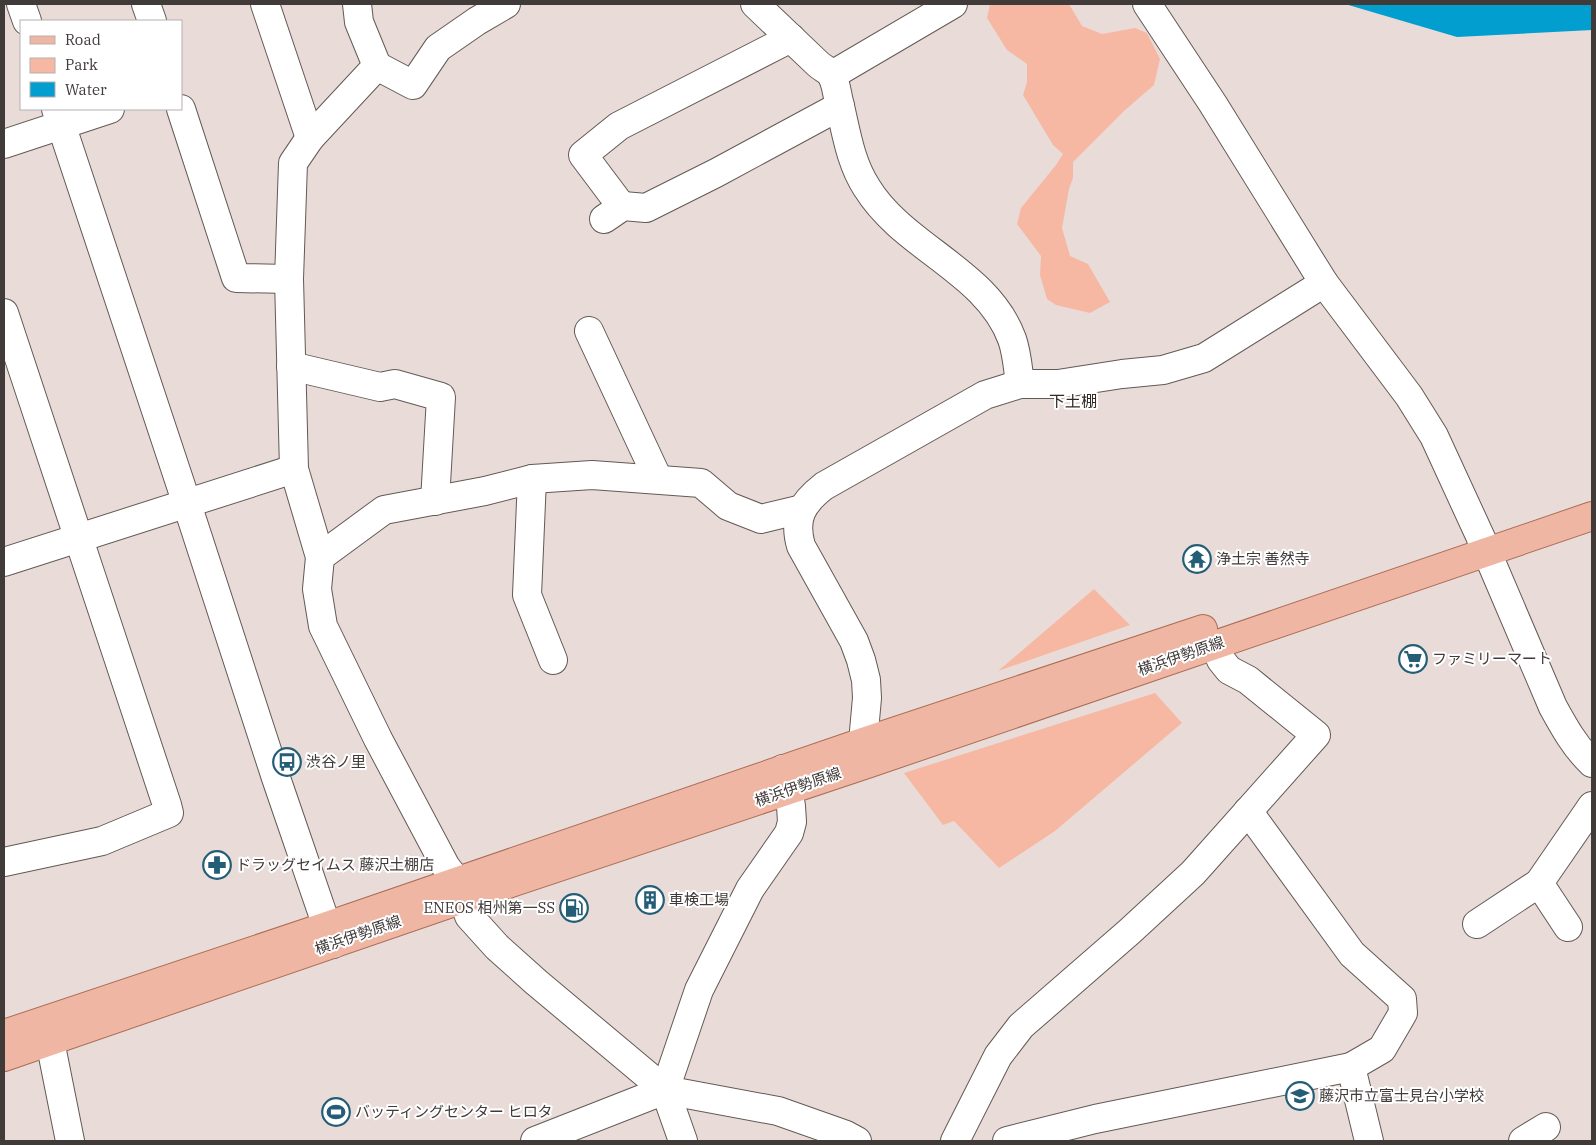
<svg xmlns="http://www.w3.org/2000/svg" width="1596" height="1145" viewBox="0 0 1596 1145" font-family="'IBM Plex Serif','Noto Sans JP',serif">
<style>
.green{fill:#f6b8a2}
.water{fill:#019ecf}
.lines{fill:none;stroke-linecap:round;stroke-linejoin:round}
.minor-casing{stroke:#635955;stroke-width:30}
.major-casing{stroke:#ab6c56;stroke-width:30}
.minor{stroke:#fff;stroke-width:28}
.major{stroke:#efb7a3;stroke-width:28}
.labels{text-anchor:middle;stroke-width:4;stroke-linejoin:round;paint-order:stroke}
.poi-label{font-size:15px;fill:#403a39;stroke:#fff;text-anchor:start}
.street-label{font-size:15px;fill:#403a39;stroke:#fff}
.neighbourhood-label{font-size:16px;fill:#322925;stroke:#fff}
</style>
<rect width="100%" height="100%" fill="#e9dcd8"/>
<g class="green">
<path d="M 990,4 L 1069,4 L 1082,26 L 1102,34 L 1135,28 L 1147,33 L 1160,59 L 1154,85 L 1124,111 L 1073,162 L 1073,178 L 1069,189 L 1062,228 L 1070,256 L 1088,264 L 1110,302 L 1090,313 L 1056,305 L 1047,299 L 1040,275 L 1041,256 L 1017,224 L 1021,208 L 1056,165 L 1063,154 L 1053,145 L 1023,95 L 1027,82 L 1027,64 L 1007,50 L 987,18 Z"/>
<path d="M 1094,589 L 1130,625 L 998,671 Z"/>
<path d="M 1155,693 L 1182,723 L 1055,831 L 999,868 L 954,821 L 943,825 L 904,773 Z"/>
</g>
<path class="water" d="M 1345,4 L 1592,4 L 1592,30 L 1457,37 Z"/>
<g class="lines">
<defs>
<g id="minor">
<path d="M 21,4 L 27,21"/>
<path d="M 146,4 L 152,21"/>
<path d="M 265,4 L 310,138"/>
<path d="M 357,4 L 359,22 L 377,66 L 310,138 L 293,163 L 289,279 L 294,469 L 320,557 L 317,589 L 323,626 L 378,739 L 446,867 L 457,881 L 469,916 L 497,947 L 536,982 L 665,1090 L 778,1111 L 846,1135 L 857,1141"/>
<path d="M 755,4 C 776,24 797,44 818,64 C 822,68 830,71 832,76 C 836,83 837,94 839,102 C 846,131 850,162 867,188 C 904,248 987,271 1012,339 C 1017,353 1018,369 1020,384"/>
<path d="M 1147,4 L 1213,104 L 1324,283 L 1409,396 L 1434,436 L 1480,536 L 1553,707 C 1564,727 1575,747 1592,763"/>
<path d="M 377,66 L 413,85 L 438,48 L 477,21 L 506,4"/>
<path d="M 832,75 L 953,4"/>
<path d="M 56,109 L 187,504 L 276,778 L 333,944"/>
<path d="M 181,109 L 236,278 L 289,279"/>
<path d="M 4,144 L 110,109"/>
<path d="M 622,207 L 583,155 L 619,126 L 791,38"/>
<path d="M 604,219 L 623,206 L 646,208 L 716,173 L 840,106"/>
<path d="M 4,313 C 59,477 112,641 167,805 L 169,813 L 102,841 L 4,862"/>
<path d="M 589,331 L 658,479"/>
<path d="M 291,366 L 380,387 L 395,384 L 441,397 L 435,501"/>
<path d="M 532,479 L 527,595 L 553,660"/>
<path d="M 320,557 L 384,510 L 485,491 L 532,479 L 592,475 L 701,483 L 728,506 L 761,519 L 802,509"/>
<path d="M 4,562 L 294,469"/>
<path d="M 849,762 L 863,742 L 867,698 L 866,680 L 861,660 L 854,641 L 801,546 C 793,518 802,503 824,486 L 985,395 L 1020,384 L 1058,384 L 1122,374 L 1163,370 L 1204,358 L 1324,283"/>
<path d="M 1248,811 L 1352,954 L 1402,999 L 1403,1013 L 1382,1049 L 1351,1067"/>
<path d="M 1539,883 L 1568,927"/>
<path d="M 1477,924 L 1539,883 L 1592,806"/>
<path d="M 50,1041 L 70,1141"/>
<path d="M 665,1090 L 683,1141"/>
<path d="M 535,1141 L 665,1090 L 699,990 L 750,889 L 789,833 L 792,822 L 791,806 L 783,769"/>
<path d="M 955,1141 L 998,1056 L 1021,1026 L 1129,932 L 1193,873 L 1316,735 L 1248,680 L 1229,670 L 1221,660 L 1215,645"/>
<path d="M 1007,1141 L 1095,1119 L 1351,1067 L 1369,1141"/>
<path d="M 1523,1141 L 1546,1127"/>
</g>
<g id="major">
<path d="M 4,1034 L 327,926 L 863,742 L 1203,629"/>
<path d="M 4,1057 L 463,899 L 870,763 L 1592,516"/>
</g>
</defs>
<use href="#minor" class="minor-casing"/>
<use href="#major" class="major-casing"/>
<use href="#minor" class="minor"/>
<use href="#major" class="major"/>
</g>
<defs>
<symbol id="temple-ring" viewBox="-11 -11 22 22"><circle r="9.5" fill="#fff" stroke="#235e76" stroke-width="1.5"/><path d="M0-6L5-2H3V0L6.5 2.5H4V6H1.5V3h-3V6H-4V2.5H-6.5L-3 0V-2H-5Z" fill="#235e76"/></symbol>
<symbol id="supermarket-ring" viewBox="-11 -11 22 22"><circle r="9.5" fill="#fff" stroke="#235e76" stroke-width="1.5"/><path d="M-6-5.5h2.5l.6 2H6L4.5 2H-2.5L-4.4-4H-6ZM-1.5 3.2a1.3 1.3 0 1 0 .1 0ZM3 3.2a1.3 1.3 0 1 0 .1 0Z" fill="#235e76"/></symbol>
<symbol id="bus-ring" viewBox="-11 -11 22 22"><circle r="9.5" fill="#fff" stroke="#235e76" stroke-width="1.5"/><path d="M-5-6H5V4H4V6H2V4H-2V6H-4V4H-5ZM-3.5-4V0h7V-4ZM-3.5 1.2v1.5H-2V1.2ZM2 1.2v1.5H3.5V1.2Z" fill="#235e76"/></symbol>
<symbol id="pharmacy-ring" viewBox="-11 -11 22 22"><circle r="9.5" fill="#fff" stroke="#235e76" stroke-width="1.5"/><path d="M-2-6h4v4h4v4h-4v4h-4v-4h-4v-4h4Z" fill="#235e76"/></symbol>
<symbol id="building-ring" viewBox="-11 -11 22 22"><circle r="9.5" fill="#fff" stroke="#235e76" stroke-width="1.5"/><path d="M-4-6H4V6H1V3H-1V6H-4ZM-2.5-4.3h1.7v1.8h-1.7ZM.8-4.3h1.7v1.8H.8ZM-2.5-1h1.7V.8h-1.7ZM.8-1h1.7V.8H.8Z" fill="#235e76"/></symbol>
<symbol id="fuel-ring" viewBox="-11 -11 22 22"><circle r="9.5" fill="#fff" stroke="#235e76" stroke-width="1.5"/><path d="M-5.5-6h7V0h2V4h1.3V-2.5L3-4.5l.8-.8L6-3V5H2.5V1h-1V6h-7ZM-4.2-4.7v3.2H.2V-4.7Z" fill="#235e76"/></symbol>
<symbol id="school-ring" viewBox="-11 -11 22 22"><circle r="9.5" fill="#fff" stroke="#235e76" stroke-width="1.5"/><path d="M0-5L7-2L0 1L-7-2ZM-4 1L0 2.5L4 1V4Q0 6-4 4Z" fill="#235e76"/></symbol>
<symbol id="stadium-ring" viewBox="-11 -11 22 22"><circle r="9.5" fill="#fff" stroke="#235e76" stroke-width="1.5"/><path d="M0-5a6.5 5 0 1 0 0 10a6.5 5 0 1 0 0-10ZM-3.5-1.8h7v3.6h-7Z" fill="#235e76"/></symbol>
</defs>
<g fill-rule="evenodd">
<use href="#temple-ring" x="1181" y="543" width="32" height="32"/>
<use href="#supermarket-ring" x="1397" y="643" width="32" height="32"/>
<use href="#bus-ring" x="271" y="746" width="32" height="32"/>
<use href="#pharmacy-ring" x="201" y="849" width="32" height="32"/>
<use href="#building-ring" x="634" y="884" width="32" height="32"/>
<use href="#fuel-ring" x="558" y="892" width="32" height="32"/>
<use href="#school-ring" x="1284" y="1080" width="32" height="32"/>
<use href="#stadium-ring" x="320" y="1096" width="32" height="32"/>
</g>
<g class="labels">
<g class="poi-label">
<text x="1216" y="564">浄土宗 善然寺</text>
<text x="1432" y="664">ファミリーマート</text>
<text x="306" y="767">渋谷ノ里</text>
<text x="236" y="870">ドラッグセイムス 藤沢土棚店</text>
<text x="669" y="905">車検工場</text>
<text x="555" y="913" text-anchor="end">ENEOS 相州第一SS</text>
<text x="1319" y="1101">藤沢市立富士見台小学校</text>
<text x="355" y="1117">バッティングセンター ヒロタ</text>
</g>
<g class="street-label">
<text transform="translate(1181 656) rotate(-19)" y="5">横浜伊勢原線</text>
<text transform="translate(798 787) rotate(-19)" y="5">横浜伊勢原線</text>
<text transform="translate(358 935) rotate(-19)" y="5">横浜伊勢原線</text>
</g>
<g class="neighbourhood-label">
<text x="1073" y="407">下土棚</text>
</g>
</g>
<rect width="1596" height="1145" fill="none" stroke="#403a39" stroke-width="10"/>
<rect x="20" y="20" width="162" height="90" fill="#ffffff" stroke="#b3b0b0"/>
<rect x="30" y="36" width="25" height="8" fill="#efb7a3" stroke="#b3b0b0"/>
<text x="65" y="45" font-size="15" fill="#403a39">Road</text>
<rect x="30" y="58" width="25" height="15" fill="#f6b8a2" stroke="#b3b0b0"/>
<text x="65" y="70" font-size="15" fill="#403a39">Park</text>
<rect x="30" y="82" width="25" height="15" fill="#019ecf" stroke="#b3b0b0"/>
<text x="65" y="95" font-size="15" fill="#403a39">Water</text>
</svg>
